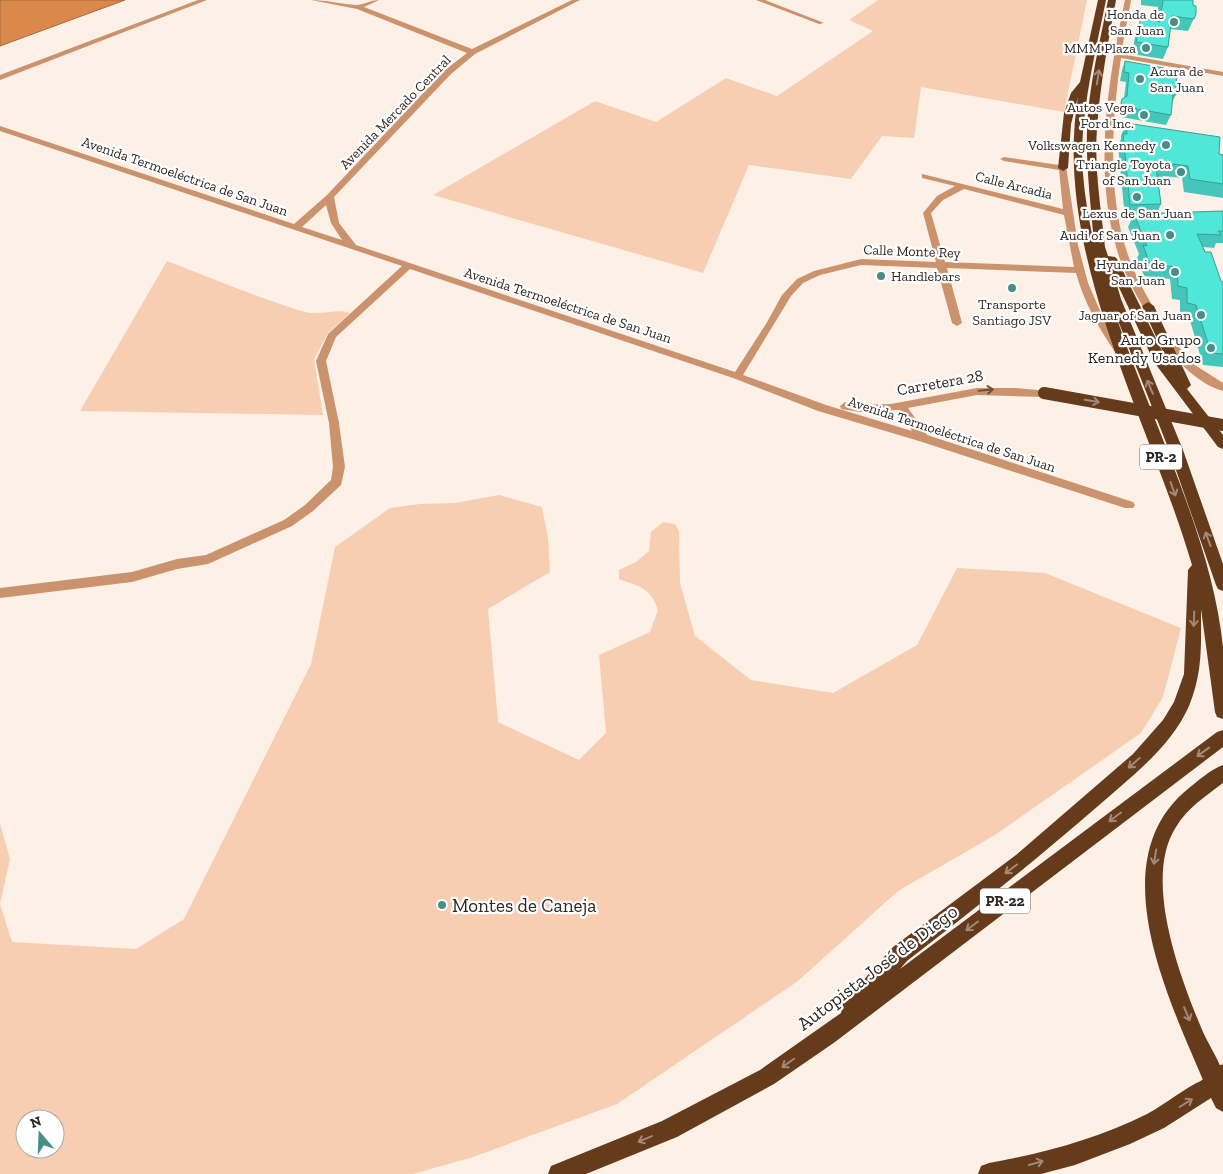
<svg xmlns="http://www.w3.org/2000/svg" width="1223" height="1174" viewBox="0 0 1223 1174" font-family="'Zilla Slab',serif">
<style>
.green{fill:#f8ceb2;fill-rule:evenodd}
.water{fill:#db884b;stroke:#a76b3f}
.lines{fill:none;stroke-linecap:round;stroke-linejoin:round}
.minor{fill:#ca936d;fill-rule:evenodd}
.highway{fill:#653b1b;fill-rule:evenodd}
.highway-bridge-far1{stroke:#653b1b;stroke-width:12}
.highway-bridge{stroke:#653b1b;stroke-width:19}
.wall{fill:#45c6ba}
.building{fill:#50e6d8;stroke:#38a197}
.oneway{stroke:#a38976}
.oneway2{stroke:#6c5241}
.poi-dot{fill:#478e86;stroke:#fff;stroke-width:2}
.labels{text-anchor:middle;stroke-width:4.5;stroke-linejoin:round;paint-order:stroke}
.far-poi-label{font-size:14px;fill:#2d2723;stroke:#fff;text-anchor:end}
.far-street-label{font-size:14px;fill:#2d2723;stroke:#fff}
.shield{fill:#fff;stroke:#6c6865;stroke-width:1}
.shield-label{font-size:15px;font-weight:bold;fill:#2d2723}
.poi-label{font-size:16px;fill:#2d2723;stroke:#fff;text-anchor:end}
.street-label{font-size:16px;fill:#2d2723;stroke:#fff}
.near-poi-label{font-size:19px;fill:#2d2723;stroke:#fff;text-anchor:start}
.near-street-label{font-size:19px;fill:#2d2723;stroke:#fff}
</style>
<rect width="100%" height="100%" fill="#fdf0e7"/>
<g class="green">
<path d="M 878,0 L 1087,0 L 1064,112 L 921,87 L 914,138 L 882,136 L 851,179 L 749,165 L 703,273 L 433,195 L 595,101 L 656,122 L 726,78 L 777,96 L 873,31 L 849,20 Z"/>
<path d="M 167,261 C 212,278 258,298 305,312 C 320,316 337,308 350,313 L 328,333 L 314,359 L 323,415 L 80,411 Z"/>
<path d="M 499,495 L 542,507 L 548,538 L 550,572 L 488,609 L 498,722 L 579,760 L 606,733 L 599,655 L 650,632 L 658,610 C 650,587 640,587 619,579 L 619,570 L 636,562 L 649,551 L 651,532 L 663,522 L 675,524 L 679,531 L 680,583 L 695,636 L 751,680 L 833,693 L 917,645 L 957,568 L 1045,573 L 1181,628 L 1163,697 L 1141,733 L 995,835 L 898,891 L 798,981 L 617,1104 L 473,1157 L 413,1174 L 0,1174 L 0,824 L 10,859 L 0,904 L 12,942 L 136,949 L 184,919 L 311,664 L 335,547 L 390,508 L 420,504 L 455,503 ZM 25,1119 L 55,1119 L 55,1149 L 25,1149 Z"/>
</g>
<path class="water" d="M 0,0 L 125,0 L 0,46 Z"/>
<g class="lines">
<g class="minor">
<path d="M 198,0 L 207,0 L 0,80 L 0,75 Z"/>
<path d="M 311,0 C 326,0 341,4 356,5 C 363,5 371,0 379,0 L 364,7 L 472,49 L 572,0 L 580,0 L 475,54 L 451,74 L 334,197 L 339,223 L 356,245 L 735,372 L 766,324 L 782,295 L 797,279 L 814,271 L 861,259 L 936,262 L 923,213 L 937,196 L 955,186 L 922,178 L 922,174 L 1063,209 L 1059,170 L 1004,161 L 1000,159 L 1004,157 L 1066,166 L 1078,245 L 1088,283 L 1105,322 L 1124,350 L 1123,352 L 1115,352 C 1098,327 1084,302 1076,273 L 947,268 L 962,323 L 957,326 L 952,323 L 937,268 L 861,265 L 820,275 L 803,283 L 791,296 L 743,375 L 826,405 L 912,431 L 898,410 L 860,412 L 841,409 L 840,406 L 845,402 L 860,405 L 891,404 L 977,388 L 1015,388 L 1048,391 L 1048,395 L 1044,397 L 977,395 L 908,408 L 927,435 L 1133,502 L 1135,505 L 1133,508 L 1125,508 L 919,441 L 818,411 L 733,378 L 410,269 L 336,337 L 326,361 L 339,423 L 345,467 L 341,485 L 313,511 L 292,526 L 208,564 L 177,569 L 132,582 L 0,598 L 0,588 L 132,572 L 177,559 L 206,555 L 284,520 L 305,505 L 331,480 L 333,467 L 329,423 L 316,361 L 328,334 L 402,266 L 0,131 L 0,126 L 294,224 L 327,195 L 445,70 L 467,53 L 357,9 ZM 964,189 L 1064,215 L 1074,267 L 945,262 L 931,213 L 943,200 ZM 326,205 L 331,223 L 342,240 L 302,227 Z"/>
<path d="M 756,0 L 765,0 L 824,23 L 819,24 Z"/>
<path d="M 1125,0 L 1131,0 L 1121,54 L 1223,72 L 1223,76 L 1121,58 C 1112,118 1107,193 1127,252 C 1134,275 1147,296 1159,317 L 1154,320 L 1151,319 C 1137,298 1124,274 1117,250 C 1093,171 1108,79 1125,0 Z"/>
<path d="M 1166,336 L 1170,337 L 1195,365 L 1223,383 L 1223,391 C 1198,384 1175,360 1161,339 Z"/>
</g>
<g class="highway">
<path d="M 1098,0 L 1106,0 C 1096,49 1084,98 1082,148 C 1082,180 1087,212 1094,243 C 1091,206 1086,169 1087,132 C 1088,88 1100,43 1108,0 L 1116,0 C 1108,43 1100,85 1097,129 C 1094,168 1101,208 1105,247 L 1108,256 L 1115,257 L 1117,259 L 1170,367 L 1142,306 L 1148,302 L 1154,306 L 1191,385 L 1187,389 L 1223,435 L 1223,449 L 1218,447 L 1154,362 L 1115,279 L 1121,299 L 1183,450 L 1223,564 L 1223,591 L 1218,589 L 1216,585 L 1169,450 L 1115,313 C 1150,419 1212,537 1223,647 C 1223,671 1223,695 1223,719 L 1217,717 L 1215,712 L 1201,609 C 1201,645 1203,672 1189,706 C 1171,747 1131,777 1098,806 C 1036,860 972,911 907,961 L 900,969 L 1217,732 L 1223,730 L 1223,747 L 835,1042 L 774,1084 L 677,1137 L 586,1174 L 548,1174 L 551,1166 L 662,1121 L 760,1070 L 841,1013 L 843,1003 L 893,947 L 1016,855 L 1133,754 L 1163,720 L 1174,702 L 1184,674 L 1188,570 L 1192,565 C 1149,418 1052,254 1078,97 L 1071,124 L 1068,168 L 1063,171 L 1058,168 L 1064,113 L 1071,93 L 1080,82 Z"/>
<path d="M 1223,765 L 1223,783 C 1206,796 1187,808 1176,827 C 1142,879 1181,980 1203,1032 C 1209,1046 1221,1062 1223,1077 C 1223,1088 1223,1101 1223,1112 L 1216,1108 L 1211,1098 L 1164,1128 L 1130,1144 L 1075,1165 L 1041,1174 L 978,1174 L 981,1166 L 989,1163 C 1044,1153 1097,1139 1147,1114 C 1166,1104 1184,1088 1203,1080 C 1168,997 1100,859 1189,788 C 1199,780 1210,770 1223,765 Z"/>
</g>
<path class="highway-bridge-far1" d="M 1044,393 L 1223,425"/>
<path class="highway-bridge" d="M 1206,1089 L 1223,1074"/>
</g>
<g class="wall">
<path d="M 1141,0 L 1193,0 L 1193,5 L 1196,14 L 1188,31 L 1170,29 L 1168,47 L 1163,59 L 1132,54 L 1136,31 L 1141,18 L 1156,21 L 1158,7 L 1141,5 Z"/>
<path d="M 1125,61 L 1164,73 L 1175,96 L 1172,103 L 1171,115 L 1166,125 L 1121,117 L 1118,112 L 1122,99 L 1124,98 L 1126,82 L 1120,81 L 1122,70 Z"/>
<path d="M 1126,123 L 1223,155 L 1223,198 L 1184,192 L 1182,178 L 1163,176 L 1161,181 L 1158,181 L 1161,204 L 1157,213 L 1223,211 L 1223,243 L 1216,243 L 1214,248 L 1203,247 L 1221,281 L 1223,282 L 1223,367 L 1203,365 L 1189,317 L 1180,315 L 1180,300 L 1172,299 L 1170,279 L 1144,276 L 1137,258 L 1139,254 L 1128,227 L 1132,218 L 1125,218 L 1118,146 L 1121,139 L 1121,136 Z"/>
</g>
<g class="building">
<path d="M 1163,0 L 1193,0 L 1193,5 L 1196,6 L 1196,14 L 1194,19 L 1172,16 L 1168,47 L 1136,42 L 1141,18 L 1160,22 Z"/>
<path d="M 1125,61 L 1164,68 L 1164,73 L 1177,75 L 1175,96 L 1173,95 L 1171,115 L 1125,107 L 1121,103 L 1122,99 L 1127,96 L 1129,73 L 1124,72 Z"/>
<path d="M 1126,123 L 1220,137 L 1219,154 L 1223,155 L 1223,184 L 1190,179 L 1188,166 L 1166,163 L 1166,169 L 1156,167 L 1161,204 L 1130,205 L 1123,134 L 1127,134 Z"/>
<path d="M 1223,211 L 1223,231 L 1218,231 L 1221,235 L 1197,234 L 1205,252 L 1211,252 L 1221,281 L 1223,282 L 1223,354 L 1211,353 L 1196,305 L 1187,303 L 1187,288 L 1178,286 L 1177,267 L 1150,264 L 1143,245 L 1147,246 L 1134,214 Z"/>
</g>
<defs><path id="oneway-shaft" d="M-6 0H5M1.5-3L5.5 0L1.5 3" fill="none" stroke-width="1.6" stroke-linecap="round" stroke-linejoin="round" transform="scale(1.25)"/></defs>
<g class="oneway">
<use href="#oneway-shaft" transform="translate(1098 77) rotate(-81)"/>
<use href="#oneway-shaft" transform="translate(1150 387) rotate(-113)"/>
<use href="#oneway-shaft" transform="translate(1092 401) rotate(10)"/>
<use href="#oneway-shaft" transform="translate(1173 489) rotate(70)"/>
<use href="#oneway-shaft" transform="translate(1208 539) rotate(-110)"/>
<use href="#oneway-shaft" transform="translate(1194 619) rotate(92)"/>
<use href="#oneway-shaft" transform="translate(1203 752) rotate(144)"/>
<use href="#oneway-shaft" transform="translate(1134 763) rotate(138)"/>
<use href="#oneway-shaft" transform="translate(1115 817) rotate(143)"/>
<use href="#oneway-shaft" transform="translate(1155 857) rotate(99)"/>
<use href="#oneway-shaft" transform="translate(1011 869) rotate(143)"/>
<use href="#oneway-shaft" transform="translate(972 926) rotate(143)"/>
<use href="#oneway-shaft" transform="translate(1187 1014) rotate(67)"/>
<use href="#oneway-shaft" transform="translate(788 1063) rotate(145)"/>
<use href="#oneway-shaft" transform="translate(1186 1103) rotate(-32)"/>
<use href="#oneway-shaft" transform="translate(645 1139) rotate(157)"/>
<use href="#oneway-shaft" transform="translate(1036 1163) rotate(-15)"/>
</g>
<use class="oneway2" href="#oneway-shaft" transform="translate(986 390) rotate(-5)"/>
<g class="poi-dot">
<circle cx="1174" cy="22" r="5"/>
<circle cx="1146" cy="48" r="5"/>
<circle cx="1140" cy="79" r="5"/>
<circle cx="1144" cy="115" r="5"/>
<circle cx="1166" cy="145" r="5"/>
<circle cx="1181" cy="172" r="5"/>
<circle cx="1137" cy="197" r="5"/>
<circle cx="1170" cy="235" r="5"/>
<circle cx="1175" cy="272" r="5"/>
<circle cx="881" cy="276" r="5"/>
<circle cx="1012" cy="288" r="5"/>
<circle cx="1201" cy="315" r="5"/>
<circle cx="1211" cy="348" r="5"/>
<circle cx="442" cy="905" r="5"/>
</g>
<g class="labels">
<g class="far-poi-label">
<text x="1164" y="19">Honda de<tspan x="1164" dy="16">San Juan</tspan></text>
<text x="1136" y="53">MMM Plaza</text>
<text x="1150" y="76" text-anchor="start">Acura de<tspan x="1150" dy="16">San Juan</tspan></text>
<text x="1134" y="112">Autos Vega<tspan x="1134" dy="16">Ford Inc.</tspan></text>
<text x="1156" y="150">Volkswagen Kennedy</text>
<text x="1171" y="169">Triangle Toyota<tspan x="1171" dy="16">of San Juan</tspan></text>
<text x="1137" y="218" text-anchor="middle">Lexus de San Juan</text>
<text x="1160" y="240">Audi of San Juan</text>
<text x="1165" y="269">Hyundai de<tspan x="1165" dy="16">San Juan</tspan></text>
<text x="891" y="281" text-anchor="start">Handlebars</text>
<text x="1012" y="309" text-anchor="middle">Transporte<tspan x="1012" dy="16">Santiago JSV</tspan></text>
<text x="1191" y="320">Jaguar of San Juan</text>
</g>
<g class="far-street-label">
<text transform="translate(395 112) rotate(-46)" y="5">Avenida Mercado Central</text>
<text transform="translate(185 176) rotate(19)" y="5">Avenida Termoeléctrica de San Juan</text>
<text transform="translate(1014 185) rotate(14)" y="5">Calle Arcadia</text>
<text transform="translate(912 251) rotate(2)" y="5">Calle Monte Rey</text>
<text transform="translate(568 305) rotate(18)" y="5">Avenida Termoeléctrica de San Juan</text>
<text transform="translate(952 434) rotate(18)" y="5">Avenida Termoeléctrica de San Juan</text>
</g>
<g class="shield">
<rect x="1140" y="444.5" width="42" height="25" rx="4"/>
<rect x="980" y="888.5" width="50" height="25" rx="4"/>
</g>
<g class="shield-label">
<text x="1161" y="462">PR-2</text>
<text x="1005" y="906">PR-22</text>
</g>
<g class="poi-label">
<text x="1201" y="345">Auto Grupo<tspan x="1201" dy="18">Kennedy Usados</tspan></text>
</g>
<g class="street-label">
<text transform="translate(940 382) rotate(-10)" y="6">Carretera 28</text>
</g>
<g class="near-poi-label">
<text x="452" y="912">Montes de Caneja</text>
</g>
<g class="near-street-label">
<text transform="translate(877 967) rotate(-37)" y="7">Autopista José de Diego</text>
</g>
</g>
<g transform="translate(40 1134) rotate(341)"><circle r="24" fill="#ffffff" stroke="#aba9a7"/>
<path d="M0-4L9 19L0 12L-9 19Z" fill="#478e86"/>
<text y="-8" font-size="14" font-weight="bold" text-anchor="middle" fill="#2d2723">N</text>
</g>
</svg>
